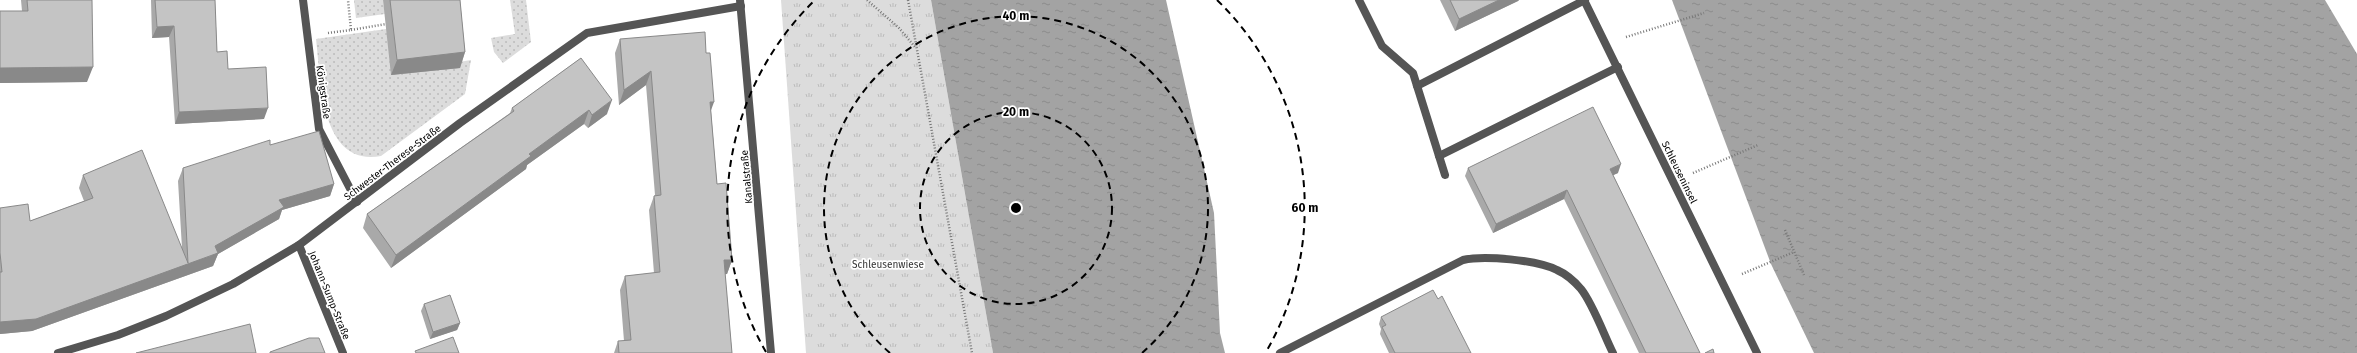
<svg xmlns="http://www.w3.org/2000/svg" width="2357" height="353" viewBox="0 0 2357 353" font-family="'Fira Sans',sans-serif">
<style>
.grass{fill:url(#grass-dots)}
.park{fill:url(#park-tufts)}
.water{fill:url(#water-ripples)}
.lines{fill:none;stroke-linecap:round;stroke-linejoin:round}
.path{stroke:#777;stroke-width:2.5;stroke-dasharray:1 2;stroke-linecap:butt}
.lane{stroke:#555;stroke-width:8}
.street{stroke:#555;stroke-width:8}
.wall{fill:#a9a9a9}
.shaded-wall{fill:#898989}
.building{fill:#c4c4c4;stroke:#898989}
.ring{fill:none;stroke:#000;stroke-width:2;stroke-dasharray:7 5}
.labels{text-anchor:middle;stroke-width:3.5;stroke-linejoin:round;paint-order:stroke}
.street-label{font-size:10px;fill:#000;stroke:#fff}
.park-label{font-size:10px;fill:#333;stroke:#fff}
.centre{fill:#000;stroke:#fff;stroke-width:2}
.ring-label{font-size:12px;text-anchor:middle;font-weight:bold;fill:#000;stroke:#fff;stroke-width:3.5;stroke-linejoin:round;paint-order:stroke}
</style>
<defs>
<pattern id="grass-dots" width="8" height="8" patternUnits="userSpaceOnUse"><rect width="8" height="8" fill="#dcdcdc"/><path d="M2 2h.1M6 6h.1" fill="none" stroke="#bbb" stroke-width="1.8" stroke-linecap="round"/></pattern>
<pattern id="park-tufts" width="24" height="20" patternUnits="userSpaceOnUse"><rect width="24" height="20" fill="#dcdcdc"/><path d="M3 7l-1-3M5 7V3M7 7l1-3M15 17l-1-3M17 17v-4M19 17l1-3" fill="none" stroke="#bbb"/></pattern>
<pattern id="water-ripples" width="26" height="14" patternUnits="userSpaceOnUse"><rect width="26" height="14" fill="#a3a3a3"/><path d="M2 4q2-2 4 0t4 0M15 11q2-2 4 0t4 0" fill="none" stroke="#8b8b8b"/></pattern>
</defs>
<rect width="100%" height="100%" fill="#fff"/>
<g class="grass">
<path d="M 354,0 L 383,0 L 385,14 L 356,18 Z"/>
<path d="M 510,0 L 526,0 L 531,42 L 503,63 L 494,52 L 491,38 L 515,34 Z"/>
<path d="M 386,29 L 459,62 L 471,60 L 465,94 L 381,156 C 320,167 321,80 316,39 Z"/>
</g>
<path class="park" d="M 781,0 L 931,0 L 993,353 L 806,353 Z"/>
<g class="water">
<path d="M 931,0 L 1166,0 L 1214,213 L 1220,333 L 1225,353 L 993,353 Z"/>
<path d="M 1672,0 L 2325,0 L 2357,54 L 2357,353 L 1814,353 L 1771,264 Z"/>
</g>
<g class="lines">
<g class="path">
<path d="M 867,0 L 899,28 L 915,47"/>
<path d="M 908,0 L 972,353"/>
<path d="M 351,30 L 386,24"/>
<path d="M 328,33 L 351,30 L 348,0"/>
<path d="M 1626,37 L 1704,13"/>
<path d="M 1693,173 L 1758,145"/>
<path d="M 1785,230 L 1804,275"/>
<path d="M 1742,274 L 1794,252"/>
</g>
<g class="lane">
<path d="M 1359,0 L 1382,46 L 1413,73 L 1445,175"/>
<path d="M 1584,0 L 1757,353"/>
<path d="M 1417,86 L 1585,0"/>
<path d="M 1439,156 L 1618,67"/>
<path d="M 1280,353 L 1463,260 C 1484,255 1537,260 1557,270 C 1566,274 1575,282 1581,289 C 1593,304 1604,335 1613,353"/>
</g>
<g class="street">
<path d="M 303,0 L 319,129 L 357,202"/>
<path d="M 740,0 L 771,353"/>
<path d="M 299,245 L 343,353"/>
<path d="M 58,353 L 118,335 L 166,316 L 233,284 L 299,245 L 460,123 L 587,33 L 741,6"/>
</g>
</g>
<g class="wall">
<path d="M 21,0 L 92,0 L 87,82 L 0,83 L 0,11 L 22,11 Z"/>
<path d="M 151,0 L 215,0 L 217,52 L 228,69 L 264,119 L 175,124 L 169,37 L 152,38 Z"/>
<path d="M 383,0 L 460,0 L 465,52 L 460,68 L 391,75 Z"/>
<path d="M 1440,0 L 1519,0 L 1518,1 L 1455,31 Z"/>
<path d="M 620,39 L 711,111 L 717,184 L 732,260 L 727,274 L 725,274 L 732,353 L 614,353 L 618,341 L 624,341 L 620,290 L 625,276 L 654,273 L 649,210 L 654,196 L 655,195 L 646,85 L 619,105 L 615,53 Z"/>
<path d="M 581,58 L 607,114 L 588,128 L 584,124 L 527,165 L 526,169 L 391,268 L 363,228 L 367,214 L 510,113 L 512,108 Z"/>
<path d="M 270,145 L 334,184 L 330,196 L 282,210 L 279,219 L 218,254 L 213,266 L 32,331 L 0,334 L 0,208 L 30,221 L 84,201 L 79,188 L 83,175 L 182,248 L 178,181 L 183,168 Z"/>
<path d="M 1468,168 L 1618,173 L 1613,175 L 1700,353 L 1639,353 L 1564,199 L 1493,233 L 1465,176 Z"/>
<path d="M 1438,299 L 1471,353 L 1389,353 L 1380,334 L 1381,329 L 1379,324 L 1381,317 Z"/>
<path d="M 424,304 L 460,323 L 457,330 L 430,339 L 421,311 Z"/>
</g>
<g class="shaded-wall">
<path d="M 1499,0 L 1519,0 L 1518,1 L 1455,31 L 1459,19 Z"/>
<path d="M 174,26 L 169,37 L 152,38 L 157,27 Z"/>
<path d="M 465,52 L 460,68 L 391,75 L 397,60 Z"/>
<path d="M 93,67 L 87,82 L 0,83 L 0,68 Z"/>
<path d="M 651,71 L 646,85 L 619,105 L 624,90 Z"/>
<path d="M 612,100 L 607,114 L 588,128 L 592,115 Z"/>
<path d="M 710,102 L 714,102 L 709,116 Z"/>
<path d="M 268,108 L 264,119 L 175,124 L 179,112 Z"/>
<path d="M 589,110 L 584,124 L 527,165 L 526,169 L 391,268 L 396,255 L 529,154 Z"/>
<path d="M 1621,164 L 1618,173 L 1607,178 L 1610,169 Z"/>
<path d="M 334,184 L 330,196 L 282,210 L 279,219 L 218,254 L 213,266 L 32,331 L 0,334 L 0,322 L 211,256 L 215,246 L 279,200 Z"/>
<path d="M 1567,190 L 1564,199 L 1493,233 L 1496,224 Z"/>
<path d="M 724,260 L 732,260 L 727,274 L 719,275 Z"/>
<path d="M 460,323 L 457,330 L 430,339 L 433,332 Z"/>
</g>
<g class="building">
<path d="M 27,0 L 92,0 L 93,67 L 0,68 L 0,11 L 28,11 Z"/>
<path d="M 155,0 L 215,0 L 217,52 L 227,51 L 228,69 L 266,67 L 268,108 L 179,112 L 174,26 L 157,27 Z"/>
<path d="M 390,0 L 460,0 L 465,52 L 397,60 Z"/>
<path d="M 1450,0 L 1499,0 L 1459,19 Z"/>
<path d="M 705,32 L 706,53 L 710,53 L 714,102 L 710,102 L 717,184 L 726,183 L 732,260 L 724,260 L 732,353 L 619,353 L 618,341 L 631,340 L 625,276 L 660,272 L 654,196 L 661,195 L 651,71 L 624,90 L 620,39 Z"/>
<path d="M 581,58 L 612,100 L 592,115 L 589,110 L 529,154 L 531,156 L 396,255 L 367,214 L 514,111 L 512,108 Z"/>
<path d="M 1593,107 L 1621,164 L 1610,169 L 1700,353 L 1646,353 L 1567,190 L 1496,224 L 1468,168 Z"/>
<path d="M 319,131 L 334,184 L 279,200 L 284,207 L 215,246 L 218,253 L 36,319 L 0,322 L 0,272 L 2,272 L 0,253 L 0,208 L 28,204 L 30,221 L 93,198 L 83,175 L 142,150 L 188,263 L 183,168 L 270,140 L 270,145 Z"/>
<path d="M 1433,290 L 1438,299 L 1442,296 L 1471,353 L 1395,353 L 1382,327 L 1386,325 L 1381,317 Z"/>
<path d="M 450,295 L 460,323 L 433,332 L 424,304 Z"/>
<path d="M 250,324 L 256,353 L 136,353 Z"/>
<path d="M 453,337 L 459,353 L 416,353 L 415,351 Z"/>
<path d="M 309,338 L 319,338 L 325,353 L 270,353 L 270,352 Z"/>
<path d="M 1713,349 L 1714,353 L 1705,353 Z"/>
</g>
<g class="ring">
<circle cx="1016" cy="208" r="96"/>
<path d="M890 353A192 192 0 1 1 1142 353"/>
<path d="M766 352A289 289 0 0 1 815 0M1217 0A289 289 0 0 1 1266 352"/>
</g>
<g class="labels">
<g class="street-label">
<text transform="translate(324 92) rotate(82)" y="4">Königstraße</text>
<text transform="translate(392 162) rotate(-37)" y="4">Schwester-Therese-Straße</text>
<text transform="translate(1680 172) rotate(64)" y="4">Schleuseninsel</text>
<text transform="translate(746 177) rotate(-95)" y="4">Kanalstraße</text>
<text transform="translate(330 295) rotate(68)" y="4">Johann-Sump-Straße</text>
</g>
<g class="park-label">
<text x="888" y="268">Schleusenwiese</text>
</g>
</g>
<circle cx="1016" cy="208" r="6" class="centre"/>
<g class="ring-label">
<text x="1016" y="20">40 m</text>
<text x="1016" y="116">20 m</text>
<text x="1305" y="212">60 m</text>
</g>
</svg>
